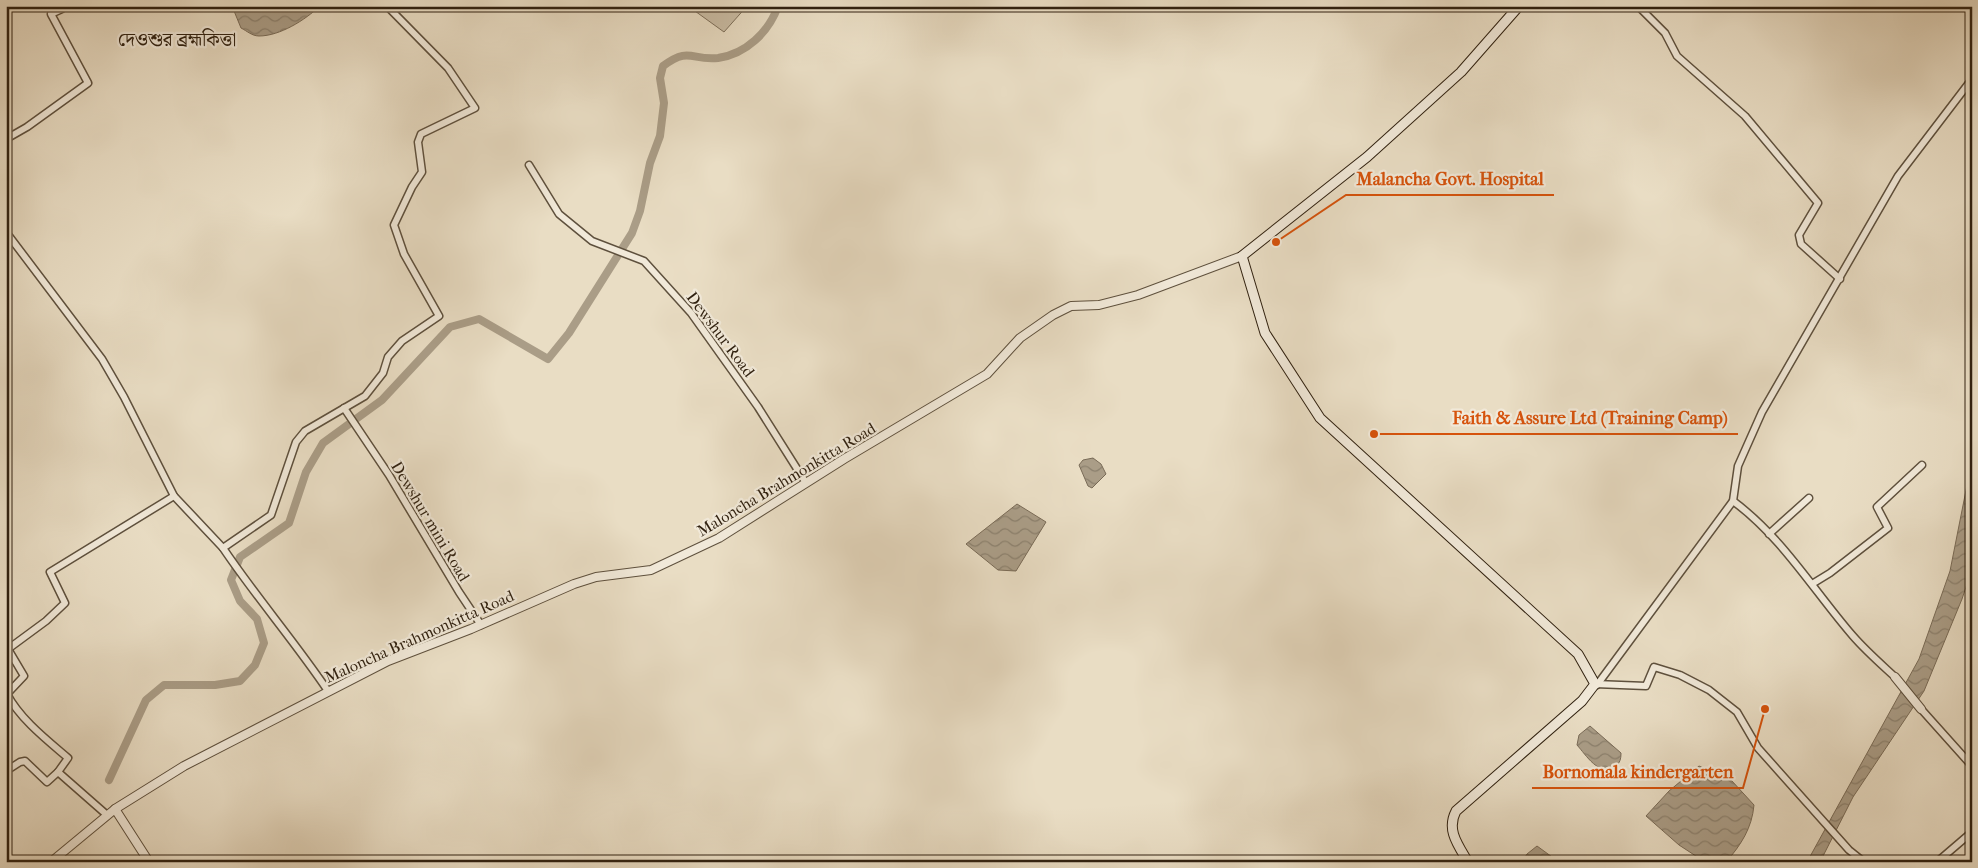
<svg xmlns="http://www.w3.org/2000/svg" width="1978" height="868" viewBox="0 0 1978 868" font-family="'IM FELL French Canon','Noto Serif Bengali',serif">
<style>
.green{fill:#cabda5;stroke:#7d6f5a}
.water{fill:url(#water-waves);stroke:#796b57}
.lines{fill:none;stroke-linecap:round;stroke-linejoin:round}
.canal{stroke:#aa9d87;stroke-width:8}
.minor-casing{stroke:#5e503d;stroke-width:9}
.tertiary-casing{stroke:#5e503d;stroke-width:10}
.secondary-casing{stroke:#302110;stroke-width:11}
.minor{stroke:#f1e9d9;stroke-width:6}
.tertiary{stroke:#f1e9d9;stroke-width:8}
.secondary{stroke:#f1e9d9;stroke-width:9}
.labels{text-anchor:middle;stroke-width:4.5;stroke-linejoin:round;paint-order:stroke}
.street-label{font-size:16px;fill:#302110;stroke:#f1e9d9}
.quarter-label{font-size:19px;fill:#302110;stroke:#f1e9d9}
.leader{fill:none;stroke:#d6530c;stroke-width:2}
.callout-dot{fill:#d6530c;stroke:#f1e9d9;stroke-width:2}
.callout-label{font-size:18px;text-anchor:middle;font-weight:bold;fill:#d6530c;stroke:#f1e9d9;stroke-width:4.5;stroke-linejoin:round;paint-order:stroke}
</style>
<defs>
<pattern id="water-waves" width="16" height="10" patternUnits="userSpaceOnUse" patternTransform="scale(1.25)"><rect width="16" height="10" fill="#aa9d87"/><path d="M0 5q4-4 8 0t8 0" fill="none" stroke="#8b806d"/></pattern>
</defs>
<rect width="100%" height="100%" fill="#e9ddc4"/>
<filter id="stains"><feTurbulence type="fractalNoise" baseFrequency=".004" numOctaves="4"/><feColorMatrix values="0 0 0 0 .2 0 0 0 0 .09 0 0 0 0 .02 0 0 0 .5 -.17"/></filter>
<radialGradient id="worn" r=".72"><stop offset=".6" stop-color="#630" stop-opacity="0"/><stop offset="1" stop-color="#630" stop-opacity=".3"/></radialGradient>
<path class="green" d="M 688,6 L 747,6 L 724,32 Z"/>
<g class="water">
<path d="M 232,6 L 320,6 C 305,20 280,36 259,36 C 252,36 247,31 241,28 Z"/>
<path d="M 1093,458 L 1101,464 L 1106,474 L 1092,488 L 1088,486 L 1079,465 L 1083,460 Z"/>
<path d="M 1972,460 L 1972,569 L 1962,599 L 1924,691 L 1853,797 L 1820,862 L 1807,862 L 1919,659 L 1950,571 Z"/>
<path d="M 1017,504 L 1046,522 L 1016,571 L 998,570 L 966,544 Z"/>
<path d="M 1590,726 L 1621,753 C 1621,759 1620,763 1615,767 C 1599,777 1586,755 1577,745 L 1579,735 Z"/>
<path d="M 1699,766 L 1732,781 L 1754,805 C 1752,828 1741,845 1726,862 L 1705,862 L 1679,845 L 1646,816 L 1669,791 Z"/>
<path d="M 1537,846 L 1559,862 L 1522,862 L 1527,854 Z"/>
</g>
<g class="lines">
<path class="canal" d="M 109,780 L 146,700 L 164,685 L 215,685 L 240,681 L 255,665 L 264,643 L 257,619 L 240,601 L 231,580 L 240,557 L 289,523 L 306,472 L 323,443 L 382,400 L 450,327 L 479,319 L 548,359 L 569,333 L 632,233 L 640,211 L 650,163 L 660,136 L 664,103 L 660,78 L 663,66 C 690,46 691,61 718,58 C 746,54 769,32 778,6"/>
<defs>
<g id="minor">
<path d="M 1638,6 L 1665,33 L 1677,56 L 1745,116 L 1818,203 L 1799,235 L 1801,244 L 1840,279"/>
<path d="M 6,139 L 27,127 L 88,83 L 51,14 L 62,9 L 60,6"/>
<path d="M 529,165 L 559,214 L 592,241 L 644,261 L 691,313 L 758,407 L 806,483"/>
<path d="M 6,232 L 102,359 L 124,397 L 174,496 L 223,548"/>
<path d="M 344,408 L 389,475 L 459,592 L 481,625"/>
<path d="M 1733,501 C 1782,537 1814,591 1853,636 C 1866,651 1881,664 1895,677"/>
<path d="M 1769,534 L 1809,498"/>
<path d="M 1812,584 L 1830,573 L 1888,528 L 1877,507 L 1922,465"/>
<path d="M 1595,684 L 1646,686 L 1654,667 L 1680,675 L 1709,690 L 1737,712 L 1758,748 L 1849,850 L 1864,862"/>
<path d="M 1597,685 L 1733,501 L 1738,466 L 1762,412 L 1898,176 L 1972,79"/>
<path d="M 328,691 C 295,642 256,597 223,548 L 271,515 L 296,442 L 305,431 L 365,396 L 383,373 L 388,357 L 402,341 L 439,316 L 404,254 L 394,225 L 412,187 L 422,172 L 418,142 L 421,134 L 475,108 L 448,68 L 387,6"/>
<path d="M 1921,709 L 1972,766"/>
<path d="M 6,771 L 20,762 L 25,761 L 47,782 L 58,772 L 107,815"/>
<path d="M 58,772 L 68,758 C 47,740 20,719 7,694 L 24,676 L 8,649 L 46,621 L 65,603 L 50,572 L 174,496"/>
<path d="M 1937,862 L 1972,832"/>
</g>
<g id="tertiary">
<path d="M 1895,677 L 1921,709"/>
<path d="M 115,809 L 149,862"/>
<path d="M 51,862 L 115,809 L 184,766 L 388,661 L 471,629 L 574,584 L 596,577 L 651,570 L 719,538 L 844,459 L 987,374 L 1020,338 L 1053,315 L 1071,306 L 1099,305 L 1138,295 L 1242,256"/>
</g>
<path id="secondary" d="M 1468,862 C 1458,845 1446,830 1456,811 L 1582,701 L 1595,684 L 1578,654 L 1320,418 L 1265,333 L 1242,256 L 1367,157 L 1461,72 L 1519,6"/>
</defs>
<use href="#minor" class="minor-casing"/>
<use href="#tertiary" class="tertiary-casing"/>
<use href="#secondary" class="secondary-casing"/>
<use href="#minor" class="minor"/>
<use href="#tertiary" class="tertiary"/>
<use href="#secondary" class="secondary"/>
</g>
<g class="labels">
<g class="street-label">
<text transform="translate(721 334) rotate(53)" y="6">Dewshur Road</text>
<text transform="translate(786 479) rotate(-31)" y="6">Maloncha Brahmonkitta Road</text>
<text transform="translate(431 521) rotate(59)" y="6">Dewshur mini Road</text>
<text transform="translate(419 636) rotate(-24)" y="6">Maloncha Brahmonkitta Road</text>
</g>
<g class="quarter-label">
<text x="177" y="46">দেওশুর ব্রহ্মকিত্তা</text>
</g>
</g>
<path class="leader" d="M1276 242L1346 195H1554M1374 434L1442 434H1738M1765 709L1743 788H1532"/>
<g class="callout-dot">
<circle cx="1276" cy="242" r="5"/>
<circle cx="1374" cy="434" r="5"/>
<circle cx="1765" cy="709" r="5"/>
</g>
<g class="callout-label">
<text x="1450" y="185">Malancha Govt. Hospital</text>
<text x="1590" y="424">Faith &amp; Assure Ltd (Training Camp)</text>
<text x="1638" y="778">Bornomala kindergarten</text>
</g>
<rect width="1978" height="868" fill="none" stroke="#e9ddc4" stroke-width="25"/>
<rect x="8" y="8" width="1963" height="853" fill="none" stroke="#302110" stroke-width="2.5"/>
<rect x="12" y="12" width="1953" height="843" fill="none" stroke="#302110"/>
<rect width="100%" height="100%" filter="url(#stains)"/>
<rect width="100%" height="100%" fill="url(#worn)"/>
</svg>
